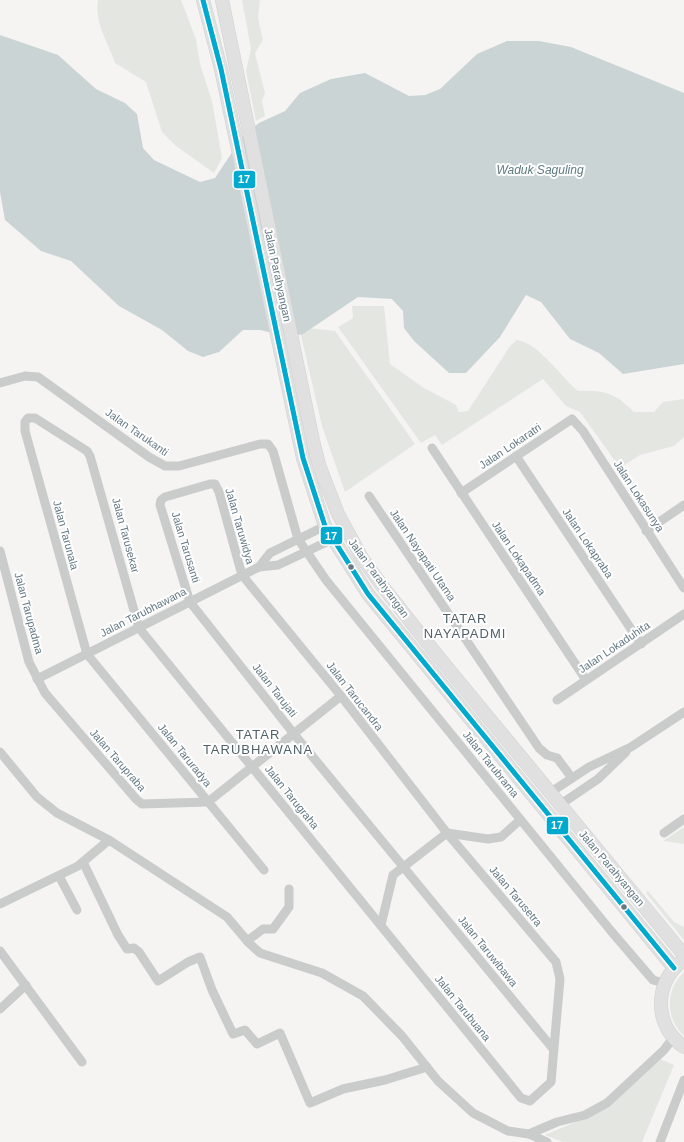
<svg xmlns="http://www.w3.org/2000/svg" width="684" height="1142" viewBox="0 0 684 1142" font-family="Helvetica,sans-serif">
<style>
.green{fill:#e4e7e1}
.water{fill:#cad4d5}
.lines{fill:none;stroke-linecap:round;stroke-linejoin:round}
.secondary-casing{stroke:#d0d2d2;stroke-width:14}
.minor{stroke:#cacccc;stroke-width:9}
.secondary{stroke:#dfe0df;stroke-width:13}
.bus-1-casing{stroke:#fff;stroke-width:8}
.bus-1{stroke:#00a9ce;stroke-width:5}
.bus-dot{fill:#637984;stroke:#fff;stroke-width:1.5}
.labels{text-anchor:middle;stroke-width:4;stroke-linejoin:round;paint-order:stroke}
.street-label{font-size:11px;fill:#637984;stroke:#fff}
.water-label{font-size:12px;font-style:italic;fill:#5f7b81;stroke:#fff}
.quarter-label{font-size:13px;letter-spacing:1px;fill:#516169;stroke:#fff}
.line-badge{stroke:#fff;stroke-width:1.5}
.badge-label{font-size:11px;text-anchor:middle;font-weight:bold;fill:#fff}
</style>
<rect width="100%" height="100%" fill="#f5f4f3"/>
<g class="green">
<path d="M 98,0 L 181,0 L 196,39 L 200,64 L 212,101 L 222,158 L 214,173 L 176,146 L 162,132 L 146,82 L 115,63 C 108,42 94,22 98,0 Z"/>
<path d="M 242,0 L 260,0 L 258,18 L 263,40 L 255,53 L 265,93 L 262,101 L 265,116 L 256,121 L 246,71 L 251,49 Z"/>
<path d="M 352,306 L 384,306 L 390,364 L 424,388 L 456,405 L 459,412 L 468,411 L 510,346 L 517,340 C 539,343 561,377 578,391 C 605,390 615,393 634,412 L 654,412 L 663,402 L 684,399 L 684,437 L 674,446 L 640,455 L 620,468 L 580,412 L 566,406 L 543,379 L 442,445 L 435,435 L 421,443 L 338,327 L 353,318 Z"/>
<path d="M 299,327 L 335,331 L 415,444 L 345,492 L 322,426 Z"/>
<path d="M 684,827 L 684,844 L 663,841 Z"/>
<path d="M 648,891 L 674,922 L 684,927 L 684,940 L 646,893 Z"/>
<path d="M 684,972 L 684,1036 C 665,1018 665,990 684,972 Z"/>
<path d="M 660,1059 L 674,1065 L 642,1142 L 563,1142 L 545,1135 L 599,1112 Z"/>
</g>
<path class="water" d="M 0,35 L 58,55 L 96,89 L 125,103 L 137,114 L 143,148 L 154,160 L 200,182 L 215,178 L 243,136 L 259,123 L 285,111 L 300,93 L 331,79 L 365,73 L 409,96 L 425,95 L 440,89 L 477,54 L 507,41 L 539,41 L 571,47 L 684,93 L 684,364 L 623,374 L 599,353 L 570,339 L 541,302 L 526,295 L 500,337 L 466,373 L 449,373 L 414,341 L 404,328 L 403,311 L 392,299 L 358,297 L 303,334 L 290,337 L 260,330 L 243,330 L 219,352 L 203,357 L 188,351 L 162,330 L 119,306 L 71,261 L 41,251 L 5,220 L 0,192 Z"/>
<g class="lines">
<defs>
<g id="secondary">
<path d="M 203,0 L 221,69 L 303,458 L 325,526 L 368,594 L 674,968"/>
<path d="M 222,0 L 313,441 L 319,465 L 338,514 L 362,558 L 383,587 L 437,655 L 684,955"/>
<path d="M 680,963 C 653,985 655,1028 684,1047"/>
</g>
</defs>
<use href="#secondary" class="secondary-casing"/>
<g class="minor">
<path d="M 0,383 L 25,376 L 38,377 L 149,457 L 165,466 L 179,466 L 260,444 L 268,444 L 273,451 L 298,539 L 326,580 L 611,931 L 653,980 L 664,983"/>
<path d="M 432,448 L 586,680"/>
<path d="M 516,456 L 641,644"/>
<path d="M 461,493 L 572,419 L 583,431 L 684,588"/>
<path d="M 369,496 L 539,748 L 547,755 L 557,758 L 572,778"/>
<path d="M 646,531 L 684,505"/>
<path d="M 0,551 L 29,662 L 45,693 L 136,799 L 142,804 L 208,802 L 341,696"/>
<path d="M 259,567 L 270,553 L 325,526"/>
<path d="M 37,679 L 259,567 L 278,565 L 333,539"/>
<path d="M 557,700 L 684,614"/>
<path d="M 0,752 L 37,797 L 57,813 L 109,840 L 227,917 L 249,943 L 260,953 L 322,973 L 363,996 L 402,1036 L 438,1081 L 473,1113 L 508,1131 L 529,1134 L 547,1142"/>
<path d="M 551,792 L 589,767 L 631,747 L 684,712"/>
<path d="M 561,804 L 598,779 L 626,752"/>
<path d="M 664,833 L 684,819"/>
<path d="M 83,862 L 118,935 L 127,949 L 134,948 L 139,952 L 158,981 L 188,962 L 200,957 L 212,990 L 233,1034 L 245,1030 L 257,1044 L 280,1033 L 310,1103 L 343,1089 L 385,1080 L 427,1067"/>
<path d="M 264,870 L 87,654 L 25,431 L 25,422 L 28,418 L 35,418 L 87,451 L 90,456 L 139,628 L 521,1098 L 530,1101 L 551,1082 L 560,979 L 556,962 L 447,833 L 341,696 L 242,575 L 219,492 L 215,484 L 210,484 L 165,497 L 161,500 L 160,505 L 190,602 L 294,734 L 554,1050"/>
<path d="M 59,876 L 77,910"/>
<path d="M 0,904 L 78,866 L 109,840"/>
<path d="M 381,925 L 393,875 L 447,833 L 488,839 L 501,837 L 520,820"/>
<path d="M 247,941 L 263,929 L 273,929 L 289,907 L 289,889"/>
<path d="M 0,951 L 82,1062"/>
<path d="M 0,1009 L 26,985"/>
<path d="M 529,1134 L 557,1122 L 585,1115 L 607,1103 L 664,1050 L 673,1038"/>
<path d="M 660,1142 L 684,1080"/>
</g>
<use href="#secondary" class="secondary"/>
<defs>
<path id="bus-1" d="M 203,0 L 221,69 L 303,458 L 325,526 L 368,594 L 674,968"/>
</defs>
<use href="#bus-1" class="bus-1-casing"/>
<use href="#bus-1" class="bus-1"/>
</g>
<g class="bus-dot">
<circle cx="351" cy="567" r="3.5"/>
<circle cx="624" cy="907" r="3.5"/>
</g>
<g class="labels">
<g class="street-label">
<text transform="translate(278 275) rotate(78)" y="4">Jalan Parahyangan</text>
<text transform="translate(137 432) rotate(35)" y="4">Jalan Tarukanti</text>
<text transform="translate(510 446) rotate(-34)" y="4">Jalan Lokaratri</text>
<text transform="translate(639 496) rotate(57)" y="4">Jalan Lokasunya</text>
<text transform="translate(240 526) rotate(74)" y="4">Jalan Taruwidya</text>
<text transform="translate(66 535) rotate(75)" y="4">Jalan Tarunala</text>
<text transform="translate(126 535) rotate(75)" y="4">Jalan Tarusekar</text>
<text transform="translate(588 543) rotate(56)" y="4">Jalan Lokapraba</text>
<text transform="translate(186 547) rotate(73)" y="4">Jalan Tarusanti</text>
<text transform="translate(423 555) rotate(56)" y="4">Jalan Nayapati Utama</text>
<text transform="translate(519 558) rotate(56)" y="4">Jalan Lokapadma</text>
<text transform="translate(379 578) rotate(54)" y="4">Jalan Parahyangan</text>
<text transform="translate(143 612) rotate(-27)" y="4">Jalan Tarubhawana</text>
<text transform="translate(29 613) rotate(75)" y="4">Jalan Tarupadma</text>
<text transform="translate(614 647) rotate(-34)" y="4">Jalan Lokaduhita</text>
<text transform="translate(275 690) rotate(52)" y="4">Jalan Tarujati</text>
<text transform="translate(355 696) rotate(52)" y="4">Jalan Tarucandra</text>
<text transform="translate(185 755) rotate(51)" y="4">Jalan Taruradya</text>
<text transform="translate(118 760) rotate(49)" y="4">Jalan Tarupraba</text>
<text transform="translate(491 764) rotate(51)" y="4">Jalan Tarubrama</text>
<text transform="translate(292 797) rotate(51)" y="4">Jalan Tarugraha</text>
<text transform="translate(612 868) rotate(50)" y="4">Jalan Parahyangan</text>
<text transform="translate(516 896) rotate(50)" y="4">Jalan Tarusetra</text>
<text transform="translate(488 951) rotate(51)" y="4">Jalan Taruwibawa</text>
<text transform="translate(463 1008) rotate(51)" y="4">Jalan Tarubuana</text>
</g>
<g class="water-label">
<text x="540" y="174">Waduk Saguling</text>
</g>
<g class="quarter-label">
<text x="465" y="623">TATAR<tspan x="465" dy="15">NAYAPADMI</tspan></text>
<text x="258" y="739">TATAR<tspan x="258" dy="15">TARUBHAWANA</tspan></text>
</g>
</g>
<g class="line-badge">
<rect x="233" y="170" width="23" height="19" rx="4" fill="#00a9ce"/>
<rect x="320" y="526" width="23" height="19" rx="4" fill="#00a9ce"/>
<rect x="546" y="816" width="23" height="19" rx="4" fill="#00a9ce"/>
</g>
<g class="badge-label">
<text x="244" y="183">17</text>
<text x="331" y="540">17</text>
<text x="557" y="829">17</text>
</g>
</svg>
